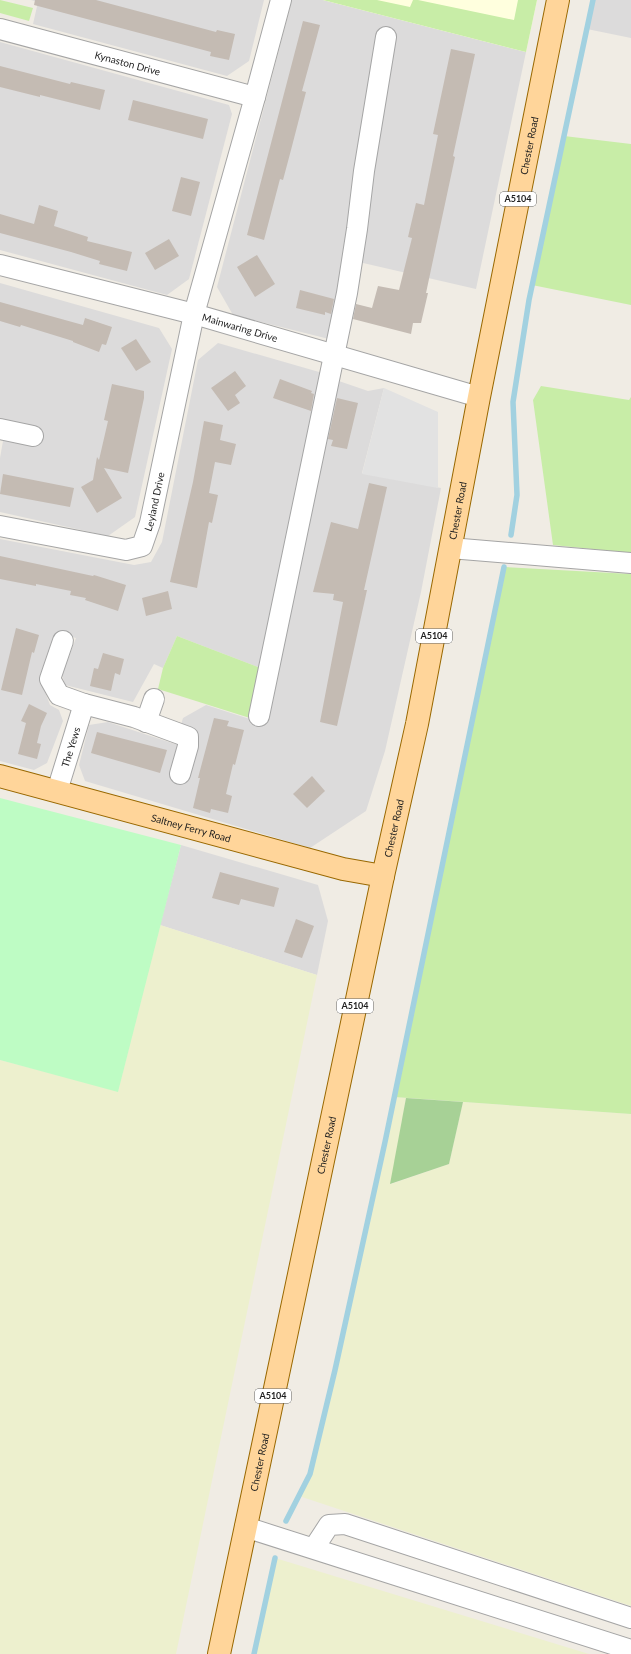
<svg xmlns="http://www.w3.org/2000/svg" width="631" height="1654" viewBox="0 0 631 1654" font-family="Lato,sans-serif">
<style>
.residential{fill:#dcdbdb}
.education{fill:#ffffde}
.farmland{fill:#edf0ce}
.grass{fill:#c8eda7}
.forest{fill:#a7d196}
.park{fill:#befcc4}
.parking{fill:#e2e2e2}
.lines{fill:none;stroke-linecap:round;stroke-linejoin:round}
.stream{stroke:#a2d1e0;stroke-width:5.5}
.building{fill:#c4bbb3}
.minor-casing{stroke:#a5a5a5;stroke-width:22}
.major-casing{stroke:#996800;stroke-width:24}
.minor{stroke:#fff;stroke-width:20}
.major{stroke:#ffd59a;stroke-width:22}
.labels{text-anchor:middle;stroke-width:3;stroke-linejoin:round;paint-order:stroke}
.shield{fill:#fff;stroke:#626262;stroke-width:1}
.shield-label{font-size:9px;font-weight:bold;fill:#1e1e1e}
.street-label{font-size:10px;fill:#1e1e1e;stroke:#fff}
</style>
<rect width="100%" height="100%" fill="#f0ece4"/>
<g class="residential">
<path d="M 31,0 L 264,0 L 249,61 L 227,76 L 33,24 L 38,2 Z"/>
<path d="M 292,0 L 323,0 L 526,52 L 476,289 L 350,260 L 333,340 L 233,315 L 217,287 Z"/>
<path d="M 593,0 L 631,0 L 631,38 L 587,29 Z"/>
<path d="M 0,42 L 229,105 L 232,114 L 189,279 L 167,295 L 0,250 Z"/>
<path d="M 0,283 L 159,328 L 172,349 L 135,517 L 108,536 L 0,512 L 0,458 L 3,441 L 0,440 Z"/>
<path d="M 218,343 L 326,374 L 263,669 L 177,636 L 163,668 L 154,664 L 133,702 L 65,685 L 62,675 L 76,638 L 57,633 L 41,681 L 50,705 L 59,710 L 63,721 L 47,763 L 34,770 L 0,761 L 0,539 L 134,565 L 151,562 L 162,542 L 198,360 Z"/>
<path d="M 333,379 L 368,391 L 384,388 L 362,473 L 441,488 L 421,592 L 385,751 L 366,811 L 310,848 L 85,781 L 79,765 L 89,725 L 108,722 L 175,744 L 183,718 L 206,705 L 265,724 L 307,505 Z"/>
<path d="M 181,845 L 318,885 L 328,921 L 317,975 L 160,925 Z"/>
</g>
<path class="education" d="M 323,0 L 537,0 L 526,52 Z"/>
<g class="farmland">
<path d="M 160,925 L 317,975 L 176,1654 L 0,1654 L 0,1060 L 118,1091 Z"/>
<path d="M 394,1097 L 406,1098 L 391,1184 L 449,1164 L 463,1102 L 631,1114 L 631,1606 L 299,1496 L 310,1474 Z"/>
<path d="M 275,1558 L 589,1654 L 254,1654 Z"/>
</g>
<g class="grass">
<path d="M 0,0 L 33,8 L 29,21 L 0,13 Z"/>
<path d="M 323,0 L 377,0 L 410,7 L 413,0 L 418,0 L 514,20 L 518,0 L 537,0 L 526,52 Z"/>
<path d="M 564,136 L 631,144 L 631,305 L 532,285 Z"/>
<path d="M 541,386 L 629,400 L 631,397 L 631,553 L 553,545 L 533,400 Z"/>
<path d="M 504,567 L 631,574 L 631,1114 L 394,1097 Z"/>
<path d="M 177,636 L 263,669 L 253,719 L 158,689 L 163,668 Z"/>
</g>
<path class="forest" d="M 406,1098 L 463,1102 L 449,1164 L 390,1184 Z"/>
<path class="park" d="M 0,798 L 181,845 L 118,1092 L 0,1060 Z"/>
<path class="parking" d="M 384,388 L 438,412 L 438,488 L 362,474 Z"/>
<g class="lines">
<g class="stream">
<path d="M 511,535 L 517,495 L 513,402 L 529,300 L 593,0"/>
<path d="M 286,1521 L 310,1474 L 335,1370 L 385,1142 L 504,567"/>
<path d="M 254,1654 L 275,1558"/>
</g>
</g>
<g class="building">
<path d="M 35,0 L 96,0 L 216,32 L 217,30 L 235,34 L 229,60 L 210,56 L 211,52 L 34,5 Z"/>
<path d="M 303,21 L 320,25 L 302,91 L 306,92 L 291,150 L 283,180 L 280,179 L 264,240 L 247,235 Z"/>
<path d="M 451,49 L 475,54 L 453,156 L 455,157 L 426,293 L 428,293 L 421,323 L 413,323 L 411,334 L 353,319 L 356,304 L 372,308 L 378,286 L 399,290 L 412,238 L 408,237 L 416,203 L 424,205 L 438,135 L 433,134 Z"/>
<path d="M 0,66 L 70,84 L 71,82 L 105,90 L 100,110 L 40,95 L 40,97 L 0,87 Z"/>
<path d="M 133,100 L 208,119 L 203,139 L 128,120 Z"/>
<path d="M 181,177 L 200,182 L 191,216 L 172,211 Z"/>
<path d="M 39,205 L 58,211 L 54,226 L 88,237 L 87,241 L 132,252 L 127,271 L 99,264 L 100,261 L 71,252 L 0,233 L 0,214 L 34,224 Z"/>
<path d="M 169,239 L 179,256 L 155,270 L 145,253 Z"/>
<path d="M 257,255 L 275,284 L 255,297 L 237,267 Z"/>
<path d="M 300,290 L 334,299 L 331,314 L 325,312 L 325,315 L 296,308 Z"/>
<path d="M 0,302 L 83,325 L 85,318 L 112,327 L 106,345 L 102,344 L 99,352 L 73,342 L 73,341 L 21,325 L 20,327 L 0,321 Z"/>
<path d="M 136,339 L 151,362 L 136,371 L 121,348 Z"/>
<path d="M 235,371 L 246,386 L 235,395 L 240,403 L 228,411 L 211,388 Z"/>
<path d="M 280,379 L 312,391 L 311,393 L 314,394 L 311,411 L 273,398 Z"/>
<path d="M 112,384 L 144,391 L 144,398 L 128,473 L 104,468 L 122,498 L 97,513 L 81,487 L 93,480 L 97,457 L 99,460 L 108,421 L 104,420 Z"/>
<path d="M 337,398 L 358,403 L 347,449 L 331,446 L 333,440 L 328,439 Z"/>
<path d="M 204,421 L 223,425 L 220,440 L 236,444 L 231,465 L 215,462 L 209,493 L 218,495 L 212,523 L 209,522 L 197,588 L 170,582 L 193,482 Z"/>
<path d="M 3,474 L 74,488 L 70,507 L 0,494 Z"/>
<path d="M 369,483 L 387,487 L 364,590 L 367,590 L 337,726 L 320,722 L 343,602 L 333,600 L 334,594 L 313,592 L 331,522 L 358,529 Z"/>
<path d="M 0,556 L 93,576 L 94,575 L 126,585 L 118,611 L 85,600 L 86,598 L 70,595 L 71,591 L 36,584 L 36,586 L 0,579 Z"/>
<path d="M 168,591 L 172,609 L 146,616 L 142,598 Z"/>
<path d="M 16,628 L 39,635 L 34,653 L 32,652 L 22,695 L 1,690 Z"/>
<path d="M 103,653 L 124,659 L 120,675 L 115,673 L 111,691 L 90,686 L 94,668 L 98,669 Z"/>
<path d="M 29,704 L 47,713 L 41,726 L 37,743 L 41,744 L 37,759 L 18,754 L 26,723 L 21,721 Z"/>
<path d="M 214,718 L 229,721 L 227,726 L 244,730 L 235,765 L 233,764 L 226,794 L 232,796 L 228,813 L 211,809 L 210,813 L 193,808 L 200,778 L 198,778 Z"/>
<path d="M 97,732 L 167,750 L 160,773 L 91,753 Z"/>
<path d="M 312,776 L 325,791 L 307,808 L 293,794 Z"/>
<path d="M 220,872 L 279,888 L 274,907 L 241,899 L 239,905 L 212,898 Z"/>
<path d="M 296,919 L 314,926 L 302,958 L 284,952 Z"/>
</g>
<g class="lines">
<defs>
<g id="minor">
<path id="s1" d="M 0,29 L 255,97"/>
<path id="s2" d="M 0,265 L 194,314 L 479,397"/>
<path d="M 0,429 L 33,436"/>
<path id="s3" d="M 0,526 L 126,550 L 142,546 L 150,523 L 194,314 L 255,97 L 281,0"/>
<path d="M 450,548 L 631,563"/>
<path d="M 63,641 L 50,679 L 59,695 L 84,704"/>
<path d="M 259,716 L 347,293 L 357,229 L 364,171 L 386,37"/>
<path d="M 146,722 L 154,699"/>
<path id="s4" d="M 57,791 L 84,704 L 134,717 L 188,737 L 188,746 L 180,774"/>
<path d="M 245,1527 L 631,1650"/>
<path d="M 314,1548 L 329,1525 L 345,1524 L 631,1618"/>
</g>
<g id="major">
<path id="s5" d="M 0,776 L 343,869 L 383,876"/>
<path id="s6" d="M 219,1654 L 383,876 L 417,724 L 479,397 L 558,0"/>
</g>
</defs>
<use href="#minor" class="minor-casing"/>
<use href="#major" class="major-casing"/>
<use href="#minor" class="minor"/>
<use href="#major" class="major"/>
</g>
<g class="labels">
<g class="shield">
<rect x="500" y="192" width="36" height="14" rx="3"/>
<rect x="416" y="629" width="36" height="14" rx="3"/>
<rect x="337" y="999" width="36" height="14" rx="3"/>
<rect x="255" y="1389" width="36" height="14" rx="3"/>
</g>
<g class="shield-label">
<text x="518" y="202">A5104</text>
<text x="434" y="639">A5104</text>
<text x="355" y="1009">A5104</text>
<text x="273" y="1399">A5104</text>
</g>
<g class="street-label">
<text dy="4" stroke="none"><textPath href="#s1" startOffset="132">Kynaston Drive</textPath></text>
<text dy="4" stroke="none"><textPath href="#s6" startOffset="1540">Chester Road</textPath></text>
<text dy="4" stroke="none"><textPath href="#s2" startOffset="248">Mainwaring Drive</textPath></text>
<text dy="4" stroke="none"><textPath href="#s3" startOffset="191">Leyland Drive</textPath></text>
<text dy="4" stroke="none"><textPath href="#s6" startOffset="1168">Chester Road</textPath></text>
<text dy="4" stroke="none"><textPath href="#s4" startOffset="46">The Yews</textPath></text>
<text dy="4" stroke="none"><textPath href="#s5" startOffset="198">Saltney Ferry Road</textPath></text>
<text dy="4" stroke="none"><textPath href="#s6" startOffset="844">Chester Road</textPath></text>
<text dy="4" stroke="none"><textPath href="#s6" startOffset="520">Chester Road</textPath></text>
<text dy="4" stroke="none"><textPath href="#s6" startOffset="196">Chester Road</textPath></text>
</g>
</g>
</svg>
